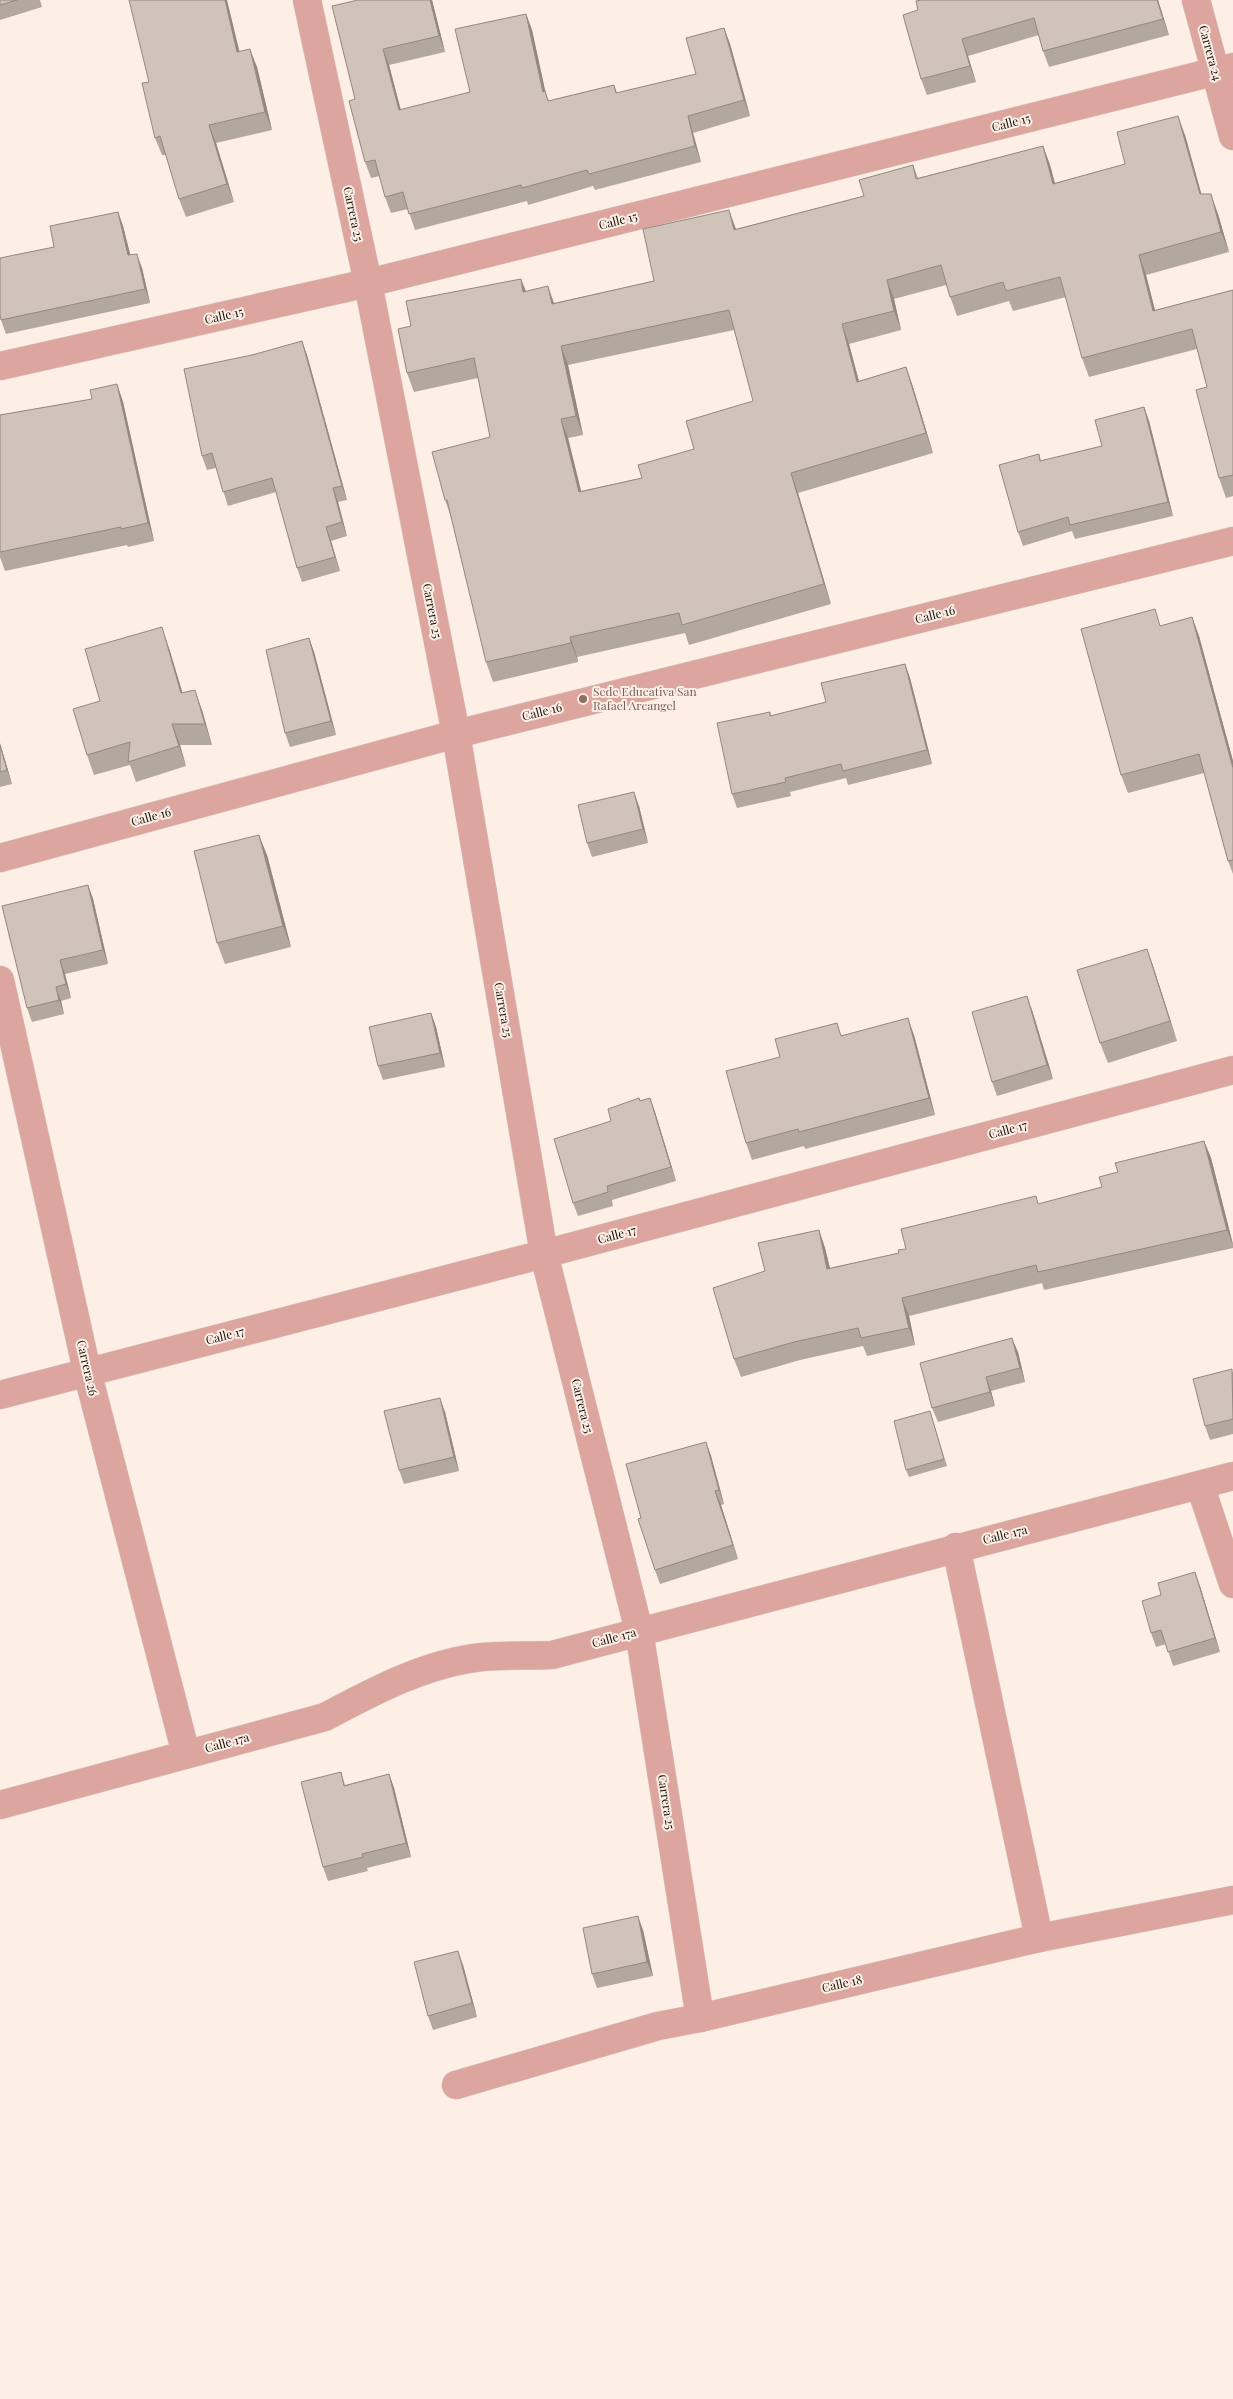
<svg xmlns="http://www.w3.org/2000/svg" width="1233" height="2399" viewBox="0 0 1233 2399" font-family="'Playfair Display',serif">
<style>
.lines{fill:none;stroke-linecap:round;stroke-linejoin:round}
.street-casing{stroke:#d8cbc2;stroke-width:29}
.street{stroke:#dca69f;stroke-width:28}
.wall{fill:#b3a89f;fill-rule:evenodd}
.shaded-wall{fill:#928882}
.building{fill:#d0c3b9;stroke:#928882;fill-rule:evenodd}
.education-dot{fill:#8d6e63;stroke:#fdefe5;stroke-width:2}
.labels{text-anchor:middle;stroke-width:4;stroke-linejoin:round;paint-order:stroke}
.street-label{font-size:12px;fill:#130f0b;stroke:#fdefe5}
.education-label{font-size:12px;fill:#785e54;stroke:#fdefe5;text-anchor:start}
</style>
<rect width="100%" height="100%" fill="#fdefe5"/>
<g class="lines">
<defs>
<g id="street">
<path d="M 307,0 L 368,283 L 456,734 L 544,1254 L 639,1631 L 700,2018"/>
<path d="M 1196,0 L 1233,136"/>
<path d="M 0,366 L 368,283 L 1233,67"/>
<path d="M 0,858 L 456,734 L 1233,541"/>
<path d="M 0,980 L 87,1371 L 186,1754"/>
<path d="M 0,1395 L 544,1254 L 1233,1070"/>
<path d="M 1200,1485 L 1233,1584"/>
<path d="M 956,1547 L 1039,1938"/>
<path d="M 0,1805 L 325,1717 C 374,1691 426,1663 482,1657 C 505,1655 529,1656 552,1655 L 1233,1476"/>
<path d="M 456,2085 L 658,2026 L 700,2018 L 1039,1938 L 1233,1900"/>
</g>
</defs>
<use href="#street" class="street-casing"/>
<use href="#street" class="street"/>
</g>
<g class="wall">
<path d="M 0,0 L 40,0 L 42,7 L 0,20 Z"/>
<path d="M 358,0 L 432,0 L 445,52 L 389,65 L 401,110 L 470,92 L 526,14 L 532,30 L 545,91 L 549,101 L 614,85 L 617,93 L 696,74 L 724,28 L 730,44 L 750,116 L 693,133 L 701,162 L 595,190 L 593,186 L 528,205 L 527,201 L 415,230 L 408,209 L 391,213 L 385,197 L 380,176 L 371,178 L 365,162 L 355,99 Z"/>
<path d="M 1158,0 L 1169,35 L 1049,67 L 1043,51 L 1039,35 L 968,56 L 976,82 L 927,95 L 921,79 L 918,10 Z"/>
<path d="M 239,52 L 257,67 L 272,130 L 216,143 L 234,202 L 186,217 L 179,199 L 166,155 L 162,155 L 155,138 L 149,82 Z"/>
<path d="M 1185,135 L 1201,194 L 1218,214 L 1229,252 L 1146,275 L 1155,310 L 1233,290 L 1233,496 L 1226,498 L 1219,478 L 1207,387 L 1197,349 L 1089,377 L 1082,358 L 1066,297 L 1013,311 L 1009,301 L 957,316 L 946,285 L 894,299 L 901,330 L 849,344 L 859,381 L 906,367 L 913,387 L 933,453 L 798,493 L 831,604 L 689,645 L 685,633 L 577,657 L 578,662 L 493,682 L 486,662 L 452,520 L 445,500 L 490,437 L 478,378 L 414,392 L 407,373 L 411,326 L 521,279 L 526,291 L 554,303 L 654,281 L 736,229 L 864,196 L 913,165 L 918,178 L 1043,146 L 1050,165 L 1055,183 L 1125,164 ZM 734,330 L 753,401 L 694,449 L 642,478 L 581,491 L 568,438 L 583,435 L 568,365 Z"/>
<path d="M 118,212 L 123,226 L 130,255 L 142,268 L 150,303 L 6,334 L 1,320 L 54,247 Z"/>
<path d="M 302,341 L 307,355 L 347,500 L 338,502 L 347,536 L 331,541 L 340,571 L 302,582 L 297,568 L 276,492 L 228,506 L 216,468 L 207,470 L 202,456 L 252,355 Z"/>
<path d="M 117,384 L 123,402 L 154,541 L 128,547 L 127,545 L 5,571 L 0,557 L 0,415 L 92,399 Z"/>
<path d="M 1144,407 L 1149,421 L 1173,516 L 1075,539 L 1072,531 L 1023,546 L 1018,532 L 1039,454 L 1041,461 L 1102,446 Z"/>
<path d="M 1192,617 L 1199,636 L 1233,761 L 1233,874 L 1228,861 L 1204,773 L 1128,793 L 1121,775 L 1162,626 Z"/>
<path d="M 309,638 L 314,652 L 336,735 L 290,747 L 285,733 Z"/>
<path d="M 169,648 L 182,693 L 202,710 L 212,745 L 180,745 L 186,766 L 136,782 L 130,765 L 94,775 L 87,755 L 100,701 Z"/>
<path d="M 905,664 L 910,678 L 932,764 L 848,785 L 846,778 L 790,792 L 791,796 L 737,808 L 732,794 L 770,712 L 771,716 L 826,702 Z"/>
<path d="M 0,743 L 12,784 L 0,787 Z"/>
<path d="M 639,806 L 648,843 L 592,857 L 587,843 Z"/>
<path d="M 267,855 L 291,947 L 225,964 L 217,943 Z"/>
<path d="M 88,885 L 93,899 L 108,964 L 65,974 L 71,998 L 61,1001 L 64,1014 L 32,1022 L 27,1008 Z"/>
<path d="M 1147,949 L 1154,969 L 1177,1041 L 1108,1063 L 1100,1043 Z"/>
<path d="M 1032,1010 L 1053,1079 L 997,1096 L 992,1082 Z"/>
<path d="M 431,1013 L 436,1027 L 445,1067 L 383,1080 L 378,1066 Z"/>
<path d="M 842,1035 L 914,1035 L 935,1115 L 805,1149 L 804,1146 L 752,1160 L 746,1143 L 780,1057 Z"/>
<path d="M 650,1098 L 655,1112 L 676,1181 L 612,1200 L 613,1206 L 578,1216 L 573,1203 L 611,1121 L 640,1101 Z"/>
<path d="M 1204,1141 L 1211,1158 L 1233,1244 L 1233,1248 L 1044,1290 L 1042,1283 L 909,1316 L 915,1345 L 867,1356 L 863,1346 L 800,1360 L 741,1377 L 734,1359 L 765,1271 L 819,1230 L 825,1248 L 830,1268 L 899,1253 L 906,1249 L 1039,1204 L 1102,1187 L 1118,1172 Z"/>
<path d="M 1018,1352 L 1025,1382 L 991,1391 L 995,1406 L 938,1422 L 932,1408 Z"/>
<path d="M 1233,1371 L 1233,1434 L 1210,1440 L 1205,1426 Z"/>
<path d="M 445,1412 L 459,1471 L 404,1484 L 399,1470 Z"/>
<path d="M 932,1418 L 947,1466 L 909,1477 L 906,1470 Z"/>
<path d="M 706,1442 L 711,1456 L 724,1504 L 721,1505 L 738,1559 L 660,1584 L 655,1570 L 641,1518 Z"/>
<path d="M 1200,1586 L 1220,1652 L 1173,1666 L 1166,1644 L 1156,1647 L 1151,1633 Z"/>
<path d="M 341,1772 L 345,1785 L 389,1774 L 394,1788 L 411,1857 L 367,1868 L 368,1871 L 328,1881 L 323,1867 Z"/>
<path d="M 643,1930 L 653,1976 L 597,1988 L 592,1974 Z"/>
<path d="M 463,1965 L 477,2017 L 433,2030 L 428,2016 Z"/>
</g>
<g class="shaded-wall">
<path d="M 225,0 L 227,0 L 244,70 L 237,52 Z"/>
<path d="M 430,0 L 432,0 L 445,52 L 439,36 Z"/>
<path d="M 1157,0 L 1158,0 L 1169,35 L 1163,19 Z"/>
<path d="M 526,14 L 532,30 L 549,108 L 543,92 Z"/>
<path d="M 724,28 L 730,44 L 750,116 L 744,100 Z"/>
<path d="M 962,39 L 968,56 L 976,82 L 970,66 Z"/>
<path d="M 250,49 L 257,67 L 272,130 L 265,112 Z"/>
<path d="M 383,49 L 389,65 L 405,127 L 399,110 Z"/>
<path d="M 688,116 L 693,133 L 701,162 L 695,146 Z"/>
<path d="M 1178,116 L 1185,135 L 1207,214 L 1200,194 Z"/>
<path d="M 209,125 L 216,143 L 234,202 L 227,184 Z"/>
<path d="M 1043,146 L 1050,165 L 1060,203 L 1053,184 Z"/>
<path d="M 1211,194 L 1218,214 L 1229,252 L 1221,232 Z"/>
<path d="M 729,210 L 736,229 L 734,230 Z"/>
<path d="M 118,212 L 123,226 L 134,269 L 128,255 Z"/>
<path d="M 137,254 L 142,268 L 150,303 L 145,289 Z"/>
<path d="M 1139,255 L 1146,275 L 1160,330 L 1153,311 Z"/>
<path d="M 521,279 L 528,298 L 523,292 Z"/>
<path d="M 887,280 L 894,299 L 901,330 L 894,311 Z"/>
<path d="M 548,286 L 555,306 L 552,304 Z"/>
<path d="M 842,324 L 849,344 L 864,401 L 857,382 Z"/>
<path d="M 302,341 L 307,355 L 347,500 L 342,486 Z"/>
<path d="M 561,346 L 568,365 L 583,435 L 576,416 Z"/>
<path d="M 906,367 L 913,387 L 933,453 L 926,433 Z"/>
<path d="M 117,384 L 123,402 L 154,541 L 148,523 Z"/>
<path d="M 1144,407 L 1149,421 L 1173,516 L 1168,502 Z"/>
<path d="M 561,419 L 568,438 L 586,511 L 579,492 Z"/>
<path d="M 791,473 L 798,493 L 831,604 L 824,584 Z"/>
<path d="M 333,488 L 338,502 L 347,536 L 342,522 Z"/>
<path d="M 326,527 L 331,541 L 340,571 L 335,557 Z"/>
<path d="M 1192,617 L 1199,636 L 1233,761 L 1233,768 Z"/>
<path d="M 162,627 L 169,648 L 189,714 L 181,693 Z"/>
<path d="M 570,637 L 577,657 L 578,662 L 571,643 Z"/>
<path d="M 309,638 L 314,652 L 336,735 L 331,721 Z"/>
<path d="M 905,664 L 910,678 L 932,764 L 927,750 Z"/>
<path d="M 195,690 L 202,710 L 212,745 L 205,724 Z"/>
<path d="M 172,724 L 180,745 L 186,766 L 179,746 Z"/>
<path d="M 0,743 L 12,784 L 7,770 Z"/>
<path d="M 634,792 L 639,806 L 648,843 L 643,829 Z"/>
<path d="M 259,835 L 267,855 L 291,947 L 283,926 Z"/>
<path d="M 88,885 L 93,899 L 108,964 L 103,950 Z"/>
<path d="M 1147,949 L 1154,969 L 1177,1041 L 1170,1021 Z"/>
<path d="M 60,960 L 65,974 L 71,998 L 66,984 Z"/>
<path d="M 56,987 L 61,1001 L 64,1014 L 59,1000 Z"/>
<path d="M 1027,996 L 1032,1010 L 1053,1079 L 1047,1065 Z"/>
<path d="M 431,1013 L 436,1027 L 445,1067 L 440,1053 Z"/>
<path d="M 908,1018 L 914,1035 L 935,1115 L 929,1098 Z"/>
<path d="M 650,1098 L 655,1112 L 676,1181 L 671,1167 Z"/>
<path d="M 1204,1141 L 1211,1158 L 1233,1245 L 1227,1230 Z"/>
<path d="M 819,1230 L 825,1248 L 834,1286 L 827,1269 Z"/>
<path d="M 902,1298 L 909,1316 L 915,1345 L 909,1328 Z"/>
<path d="M 1012,1338 L 1018,1352 L 1025,1382 L 1020,1368 Z"/>
<path d="M 986,1377 L 991,1391 L 995,1406 L 990,1392 Z"/>
<path d="M 440,1398 L 445,1412 L 459,1471 L 454,1457 Z"/>
<path d="M 706,1442 L 711,1456 L 724,1504 L 719,1490 Z"/>
<path d="M 715,1491 L 721,1505 L 738,1559 L 733,1545 Z"/>
<path d="M 1195,1572 L 1200,1586 L 1220,1652 L 1215,1638 Z"/>
<path d="M 389,1774 L 394,1788 L 411,1857 L 406,1843 Z"/>
<path d="M 638,1916 L 643,1930 L 653,1976 L 647,1962 Z"/>
<path d="M 458,1951 L 463,1965 L 477,2017 L 472,2003 Z"/>
</g>
<g class="building">
<path d="M 0,0 L 17,0 L 0,5 Z"/>
<path d="M 129,0 L 225,0 L 237,52 L 250,49 L 265,112 L 209,125 L 227,184 L 179,199 L 160,136 L 155,138 L 142,83 L 149,82 Z"/>
<path d="M 358,0 L 430,0 L 439,36 L 383,49 L 399,110 L 470,92 L 455,29 L 526,14 L 543,92 L 545,91 L 548,101 L 614,85 L 616,93 L 696,74 L 686,38 L 724,28 L 744,100 L 688,116 L 695,146 L 589,174 L 587,170 L 522,188 L 521,185 L 409,214 L 403,192 L 385,197 L 375,160 L 365,162 L 349,101 L 355,99 L 332,6 Z"/>
<path d="M 921,0 L 1157,0 L 1163,19 L 1043,51 L 1034,18 L 962,39 L 970,66 L 921,79 L 903,15 L 918,10 L 916,1 Z"/>
<path d="M 1178,116 L 1200,194 L 1211,194 L 1221,232 L 1139,255 L 1153,311 L 1233,290 L 1233,475 L 1219,478 L 1196,390 L 1207,387 L 1192,329 L 1082,358 L 1060,277 L 1006,291 L 1003,282 L 950,297 L 941,265 L 887,280 L 894,311 L 842,324 L 857,382 L 906,367 L 926,433 L 791,473 L 824,584 L 682,625 L 679,613 L 570,637 L 571,643 L 486,662 L 447,500 L 445,500 L 432,452 L 490,437 L 474,358 L 407,373 L 398,329 L 411,326 L 406,301 L 521,279 L 523,292 L 548,286 L 552,304 L 654,281 L 643,229 L 729,210 L 734,230 L 864,196 L 859,180 L 913,165 L 916,179 L 1043,146 L 1053,184 L 1125,164 L 1117,132 ZM 729,310 L 753,401 L 686,421 L 694,449 L 638,465 L 642,478 L 579,492 L 561,419 L 576,416 L 561,346 Z"/>
<path d="M 118,212 L 128,255 L 137,254 L 145,289 L 1,320 L 0,315 L 0,258 L 54,247 L 50,226 Z"/>
<path d="M 302,341 L 342,486 L 333,488 L 342,522 L 326,527 L 335,557 L 297,568 L 272,478 L 223,492 L 212,453 L 202,456 L 184,369 L 252,355 Z"/>
<path d="M 117,384 L 148,523 L 121,529 L 121,527 L 0,552 L 0,415 L 92,399 L 90,390 Z"/>
<path d="M 1144,407 L 1168,502 L 1070,525 L 1068,517 L 1018,532 L 999,465 L 1039,454 L 1040,461 L 1102,446 L 1095,420 Z"/>
<path d="M 1155,609 L 1160,626 L 1192,617 L 1233,768 L 1233,860 L 1228,861 L 1199,754 L 1121,775 L 1081,629 Z"/>
<path d="M 162,627 L 181,693 L 195,690 L 205,724 L 172,724 L 179,746 L 128,762 L 130,742 L 87,755 L 73,709 L 100,701 L 85,649 Z"/>
<path d="M 309,638 L 331,721 L 285,733 L 266,650 Z"/>
<path d="M 905,664 L 927,750 L 843,771 L 841,764 L 785,778 L 786,782 L 732,794 L 717,723 L 770,712 L 770,716 L 826,702 L 821,683 Z"/>
<path d="M 0,745 L 7,770 L 0,772 Z"/>
<path d="M 634,792 L 643,829 L 587,843 L 578,805 Z"/>
<path d="M 259,835 L 283,926 L 217,943 L 194,851 Z"/>
<path d="M 88,885 L 103,950 L 60,960 L 66,984 L 56,987 L 59,1000 L 27,1008 L 2,906 Z"/>
<path d="M 1147,949 L 1170,1021 L 1100,1043 L 1077,970 Z"/>
<path d="M 1027,996 L 1047,1065 L 992,1082 L 972,1012 Z"/>
<path d="M 431,1013 L 440,1053 L 378,1066 L 369,1027 Z"/>
<path d="M 908,1018 L 929,1098 L 799,1132 L 798,1129 L 746,1143 L 726,1071 L 780,1057 L 775,1039 L 837,1023 L 841,1036 Z"/>
<path d="M 639,1098 L 640,1101 L 650,1098 L 671,1167 L 607,1186 L 608,1192 L 573,1203 L 554,1139 L 611,1121 L 608,1109 Z"/>
<path d="M 1204,1141 L 1227,1230 L 1038,1272 L 1036,1265 L 902,1298 L 909,1328 L 861,1338 L 858,1328 L 794,1342 L 734,1359 L 713,1288 L 765,1271 L 758,1243 L 819,1230 L 827,1269 L 899,1253 L 898,1250 L 906,1249 L 901,1229 L 1036,1196 L 1038,1204 L 1102,1187 L 1099,1177 L 1118,1172 L 1115,1163 Z"/>
<path d="M 1012,1338 L 1020,1368 L 986,1377 L 990,1392 L 932,1408 L 920,1363 Z"/>
<path d="M 1232,1369 L 1233,1419 L 1205,1426 L 1193,1379 Z"/>
<path d="M 440,1398 L 454,1457 L 399,1470 L 384,1411 Z"/>
<path d="M 930,1411 L 944,1459 L 906,1470 L 894,1421 Z"/>
<path d="M 706,1442 L 719,1490 L 715,1491 L 733,1545 L 655,1570 L 638,1519 L 641,1518 L 626,1464 Z"/>
<path d="M 1195,1572 L 1215,1638 L 1168,1652 L 1161,1630 L 1151,1633 L 1142,1601 L 1161,1595 L 1158,1583 Z"/>
<path d="M 341,1772 L 344,1786 L 389,1774 L 406,1843 L 362,1854 L 363,1857 L 323,1867 L 301,1782 Z"/>
<path d="M 638,1916 L 647,1962 L 592,1974 L 583,1928 Z"/>
<path d="M 458,1951 L 472,2003 L 428,2016 L 414,1962 Z"/>
</g>
<circle class="education-dot" cx="583" cy="699" r="5"/>
<g class="labels">
<g class="street-label">
<text transform="translate(1210 53) rotate(75)" y="4">Carrera 24</text>
<text transform="translate(1011 123) rotate(-14)" y="4">Calle 15</text>
<text transform="translate(353 214) rotate(78)" y="4">Carrera 25</text>
<text transform="translate(618 221) rotate(-14)" y="4">Calle 15</text>
<text transform="translate(224 316) rotate(-13)" y="4">Calle 15</text>
<text transform="translate(432 611) rotate(79)" y="4">Carrera 25</text>
<text transform="translate(935 615) rotate(-14)" y="4">Calle 16</text>
<text transform="translate(542 712) rotate(-14)" y="4">Calle 16</text>
<text transform="translate(151 817) rotate(-15)" y="4">Calle 16</text>
<text transform="translate(503 1010) rotate(80)" y="4">Carrera 25</text>
<text transform="translate(1008 1130) rotate(-15)" y="4">Calle 17</text>
<text transform="translate(617 1235) rotate(-15)" y="4">Calle 17</text>
<text transform="translate(225 1336) rotate(-14)" y="4">Calle 17</text>
<text transform="translate(87 1368) rotate(77)" y="4">Carrera 26</text>
<text transform="translate(582 1406) rotate(76)" y="4">Carrera 25</text>
<text transform="translate(1005 1535) rotate(-14)" y="4">Calle 17a</text>
<text transform="translate(614 1638) rotate(-15)" y="4">Calle 17a</text>
<text transform="translate(227 1743) rotate(-15)" y="4">Calle 17a</text>
<text transform="translate(666 1802) rotate(81)" y="4">Carrera 25</text>
<text transform="translate(842 1984) rotate(-13)" y="4">Calle 18</text>
</g>
<g class="education-label">
<text x="593" y="696">Sede Educativa San<tspan x="593" dy="14">Rafael Arcangel</tspan></text>
</g>
</g>
</svg>
